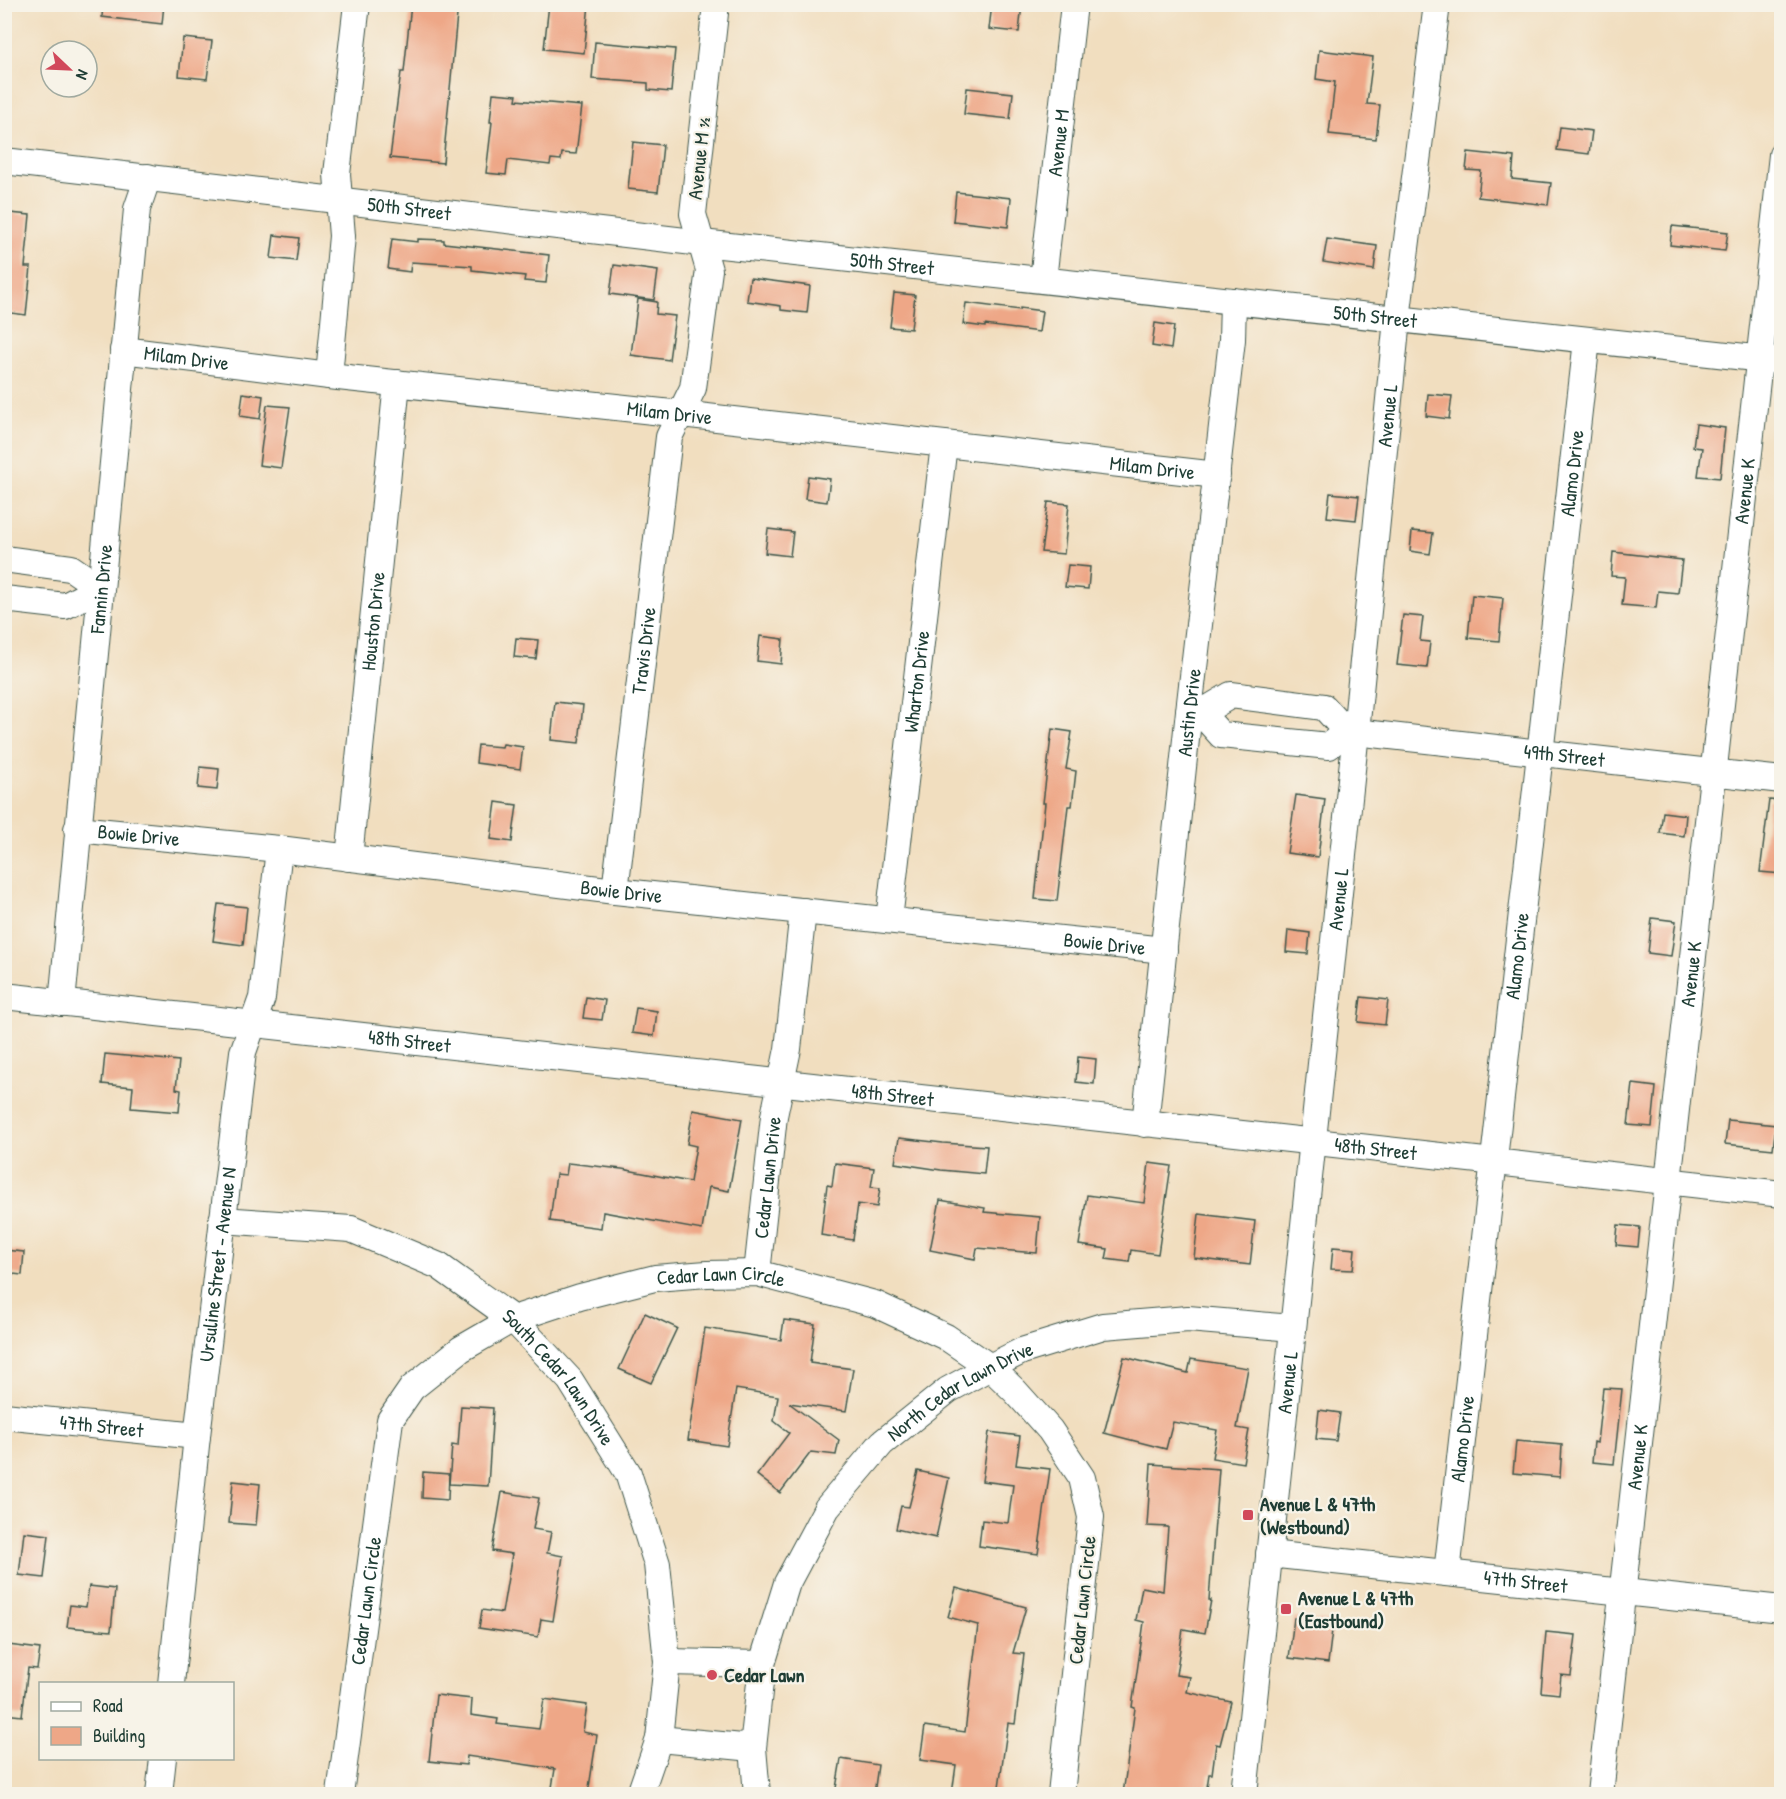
<svg xmlns="http://www.w3.org/2000/svg" width="1786" height="1799" viewBox="0 0 1786 1799" font-family="'Patrick Hand',sans-serif">
<style>
.building{fill:#eea787}
.lines{fill:none;stroke-linecap:round;stroke-linejoin:round}
.minor-casing{stroke:#3e5549;stroke-width:28}
.minor{stroke:#fff;stroke-width:26}
.poi-dot{fill:#d1495b;stroke:#f7f3e8;stroke-width:2}
.labels{text-anchor:middle;stroke-width:4.5;stroke-linejoin:round;paint-order:stroke}
.street-label{font-size:20px;fill:#1f3d34;stroke:#f7f3e8}
.poi-label{font-size:20px;font-weight:bold;fill:#1f3d34;stroke:#f7f3e8;text-anchor:start}
</style>
<rect width="100%" height="100%" fill="#f7f3e8"/>
<filter id="ink" filterUnits="userSpaceOnUse"><feTurbulence type="fractalNoise" baseFrequency=".0167" numOctaves="2"/><feDisplacementMap in="SourceGraphic" scale="12" xChannelSelector="R" yChannelSelector="G"/><feConvolveMatrix kernelMatrix="1 2 1 2 8 2 1 2 1" color-interpolation-filters="sRGB"/></filter>
<filter id="wash" filterUnits="userSpaceOnUse"><feTurbulence type="fractalNoise" baseFrequency=".008" numOctaves="4" result="noise"/><feDisplacementMap in="SourceGraphic" scale="24" xChannelSelector="R" yChannelSelector="G"/><feGaussianBlur stdDeviation="1.35" result="paint"/><feColorMatrix in="noise" values="0 0 0 0 0 0 0 0 0 0 0 0 0 0 0 0 0 1.4 0 .05"/><feComposite in="paint" operator="in"/></filter>
<g filter="url(#wash)">
<rect width="100%" height="100%" fill="#f1debf"/>
<g id="blocks">
<g class="building">
<path d="M 103,4 L 164,4 L 162,24 L 102,17 Z"/>
<path d="M 411,4 L 458,4 L 443,163 L 390,158 L 401,72 L 404,72 Z"/>
<path d="M 549,4 L 589,4 L 584,53 L 544,49 Z"/>
<path d="M 992,4 L 1022,4 L 1019,32 L 989,29 Z"/>
<path d="M 183,38 L 212,41 L 207,79 L 179,76 Z"/>
<path d="M 595,42 L 675,49 L 671,92 L 648,90 L 648,83 L 592,79 Z"/>
<path d="M 1319,50 L 1373,57 L 1367,104 L 1380,105 L 1376,139 L 1329,134 L 1335,82 L 1316,79 Z"/>
<path d="M 967,88 L 1013,93 L 1010,119 L 964,114 Z"/>
<path d="M 493,93 L 517,95 L 516,100 L 582,106 L 576,154 L 562,153 L 561,160 L 551,159 L 550,165 L 508,160 L 506,175 L 486,173 L 492,122 L 490,122 Z"/>
<path d="M 1560,127 L 1592,131 L 1589,154 L 1557,150 Z"/>
<path d="M 633,142 L 663,145 L 658,192 L 628,189 Z"/>
<path d="M 1468,152 L 1514,157 L 1512,179 L 1551,183 L 1548,205 L 1478,197 L 1481,171 L 1466,170 Z"/>
<path d="M 956,192 L 1011,198 L 1008,227 L 953,221 Z"/>
<path d="M 10,213 L 30,215 L 25,267 L 31,267 L 26,315 L 4,312 L 4,265 Z"/>
<path d="M 1672,226 L 1728,232 L 1725,251 L 1670,245 Z"/>
<path d="M 274,235 L 299,238 L 296,261 L 271,258 Z"/>
<path d="M 392,239 L 418,242 L 418,239 L 444,240 L 444,243 L 549,255 L 546,283 L 524,281 L 525,276 L 472,270 L 472,266 L 411,262 L 410,272 L 388,269 Z"/>
<path d="M 1327,239 L 1377,246 L 1374,270 L 1323,262 Z"/>
<path d="M 614,265 L 658,271 L 654,300 L 610,294 Z"/>
<path d="M 750,278 L 810,286 L 807,313 L 781,310 L 781,306 L 747,301 Z"/>
<path d="M 894,293 L 915,295 L 911,329 L 890,327 Z"/>
<path d="M 638,299 L 657,302 L 656,314 L 675,316 L 669,360 L 631,355 Z"/>
<path d="M 966,303 L 1020,310 L 1020,308 L 1042,311 L 1039,332 L 985,325 L 985,327 L 963,324 Z"/>
<path d="M 1155,323 L 1174,326 L 1171,349 L 1152,346 Z"/>
<path d="M 243,393 L 263,396 L 260,419 L 240,416 Z"/>
<path d="M 1428,394 L 1452,396 L 1449,419 L 1426,416 Z"/>
<path d="M 267,405 L 290,407 L 281,468 L 259,465 Z"/>
<path d="M 1696,424 L 1725,428 L 1720,478 L 1698,476 L 1702,448 L 1693,447 Z"/>
<path d="M 808,476 L 830,479 L 827,502 L 805,499 Z"/>
<path d="M 1330,493 L 1359,496 L 1356,520 L 1327,517 Z"/>
<path d="M 1048,502 L 1069,504 L 1064,554 L 1041,552 Z"/>
<path d="M 768,529 L 793,532 L 790,556 L 765,553 Z"/>
<path d="M 1412,531 L 1433,533 L 1430,554 L 1410,551 Z"/>
<path d="M 1613,552 L 1682,560 L 1678,593 L 1658,591 L 1656,608 L 1622,605 L 1625,577 L 1611,576 Z"/>
<path d="M 1068,565 L 1090,567 L 1088,589 L 1065,587 Z"/>
<path d="M 1472,595 L 1503,598 L 1499,641 L 1468,638 Z"/>
<path d="M 1403,615 L 1423,617 L 1420,641 L 1430,642 L 1427,668 L 1397,665 Z"/>
<path d="M 760,636 L 783,639 L 781,664 L 757,661 Z"/>
<path d="M 516,638 L 538,640 L 536,659 L 514,657 Z"/>
<path d="M 555,702 L 583,705 L 579,743 L 551,740 Z"/>
<path d="M 1052,729 L 1072,732 L 1066,769 L 1076,771 L 1072,806 L 1068,806 L 1057,901 L 1035,899 L 1045,803 L 1043,803 Z"/>
<path d="M 503,744 L 523,747 L 520,769 L 476,763 L 478,745 L 502,747 Z"/>
<path d="M 200,767 L 219,769 L 217,790 L 198,788 Z"/>
<path d="M 1296,795 L 1325,799 L 1318,857 L 1287,853 Z"/>
<path d="M 1769,800 L 1782,801 L 1782,874 L 1760,872 Z"/>
<path d="M 496,802 L 517,805 L 512,842 L 491,839 Z"/>
<path d="M 1663,812 L 1686,815 L 1684,836 L 1660,833 Z"/>
<path d="M 218,904 L 247,907 L 243,945 L 213,941 Z"/>
<path d="M 1652,918 L 1676,921 L 1671,956 L 1648,953 Z"/>
<path d="M 1288,930 L 1310,933 L 1308,954 L 1286,952 Z"/>
<path d="M 586,997 L 605,1000 L 602,1020 L 583,1018 Z"/>
<path d="M 1361,997 L 1388,1000 L 1385,1025 L 1358,1022 Z"/>
<path d="M 636,1008 L 657,1011 L 654,1036 L 632,1033 Z"/>
<path d="M 105,1054 L 179,1061 L 176,1089 L 181,1090 L 179,1112 L 131,1108 L 133,1087 L 102,1084 Z"/>
<path d="M 1078,1057 L 1096,1059 L 1094,1084 L 1076,1082 Z"/>
<path d="M 1633,1084 L 1656,1087 L 1652,1127 L 1628,1125 Z"/>
<path d="M 693,1110 L 742,1119 L 729,1191 L 709,1187 L 702,1230 L 603,1212 L 601,1228 L 550,1221 L 556,1174 L 566,1175 L 568,1163 L 622,1169 L 690,1182 L 696,1146 L 687,1144 Z"/>
<path d="M 1728,1120 L 1776,1125 L 1773,1149 L 1725,1144 Z"/>
<path d="M 899,1138 L 943,1143 L 987,1146 L 984,1174 L 941,1170 L 895,1163 Z"/>
<path d="M 835,1163 L 874,1168 L 871,1187 L 880,1188 L 877,1207 L 858,1204 L 853,1240 L 821,1235 L 827,1185 L 832,1186 Z"/>
<path d="M 1149,1163 L 1171,1166 L 1158,1254 L 1131,1250 L 1129,1262 L 1106,1259 L 1108,1249 L 1079,1245 L 1087,1195 L 1144,1203 Z"/>
<path d="M 940,1200 L 985,1208 L 984,1212 L 1040,1217 L 1037,1253 L 977,1248 L 975,1259 L 930,1250 Z"/>
<path d="M 1199,1214 L 1255,1221 L 1250,1265 L 1194,1258 Z"/>
<path d="M 1618,1225 L 1640,1227 L 1638,1247 L 1616,1245 Z"/>
<path d="M 1333,1247 L 1355,1249 L 1353,1270 L 1331,1269 Z"/>
<path d="M 4,1250 L 24,1252 L 22,1275 L 4,1273 Z"/>
<path d="M 645,1313 L 677,1328 L 651,1383 L 619,1369 Z"/>
<path d="M 784,1320 L 815,1324 L 810,1363 L 853,1369 L 846,1411 L 789,1403 L 839,1440 L 836,1455 L 811,1452 L 780,1493 L 757,1475 L 789,1433 L 774,1421 L 778,1396 L 736,1389 L 727,1446 L 688,1440 L 705,1328 L 781,1340 Z"/>
<path d="M 1124,1357 L 1188,1373 L 1191,1359 L 1248,1368 L 1237,1428 L 1249,1430 L 1243,1463 L 1212,1458 L 1217,1430 L 1173,1422 L 1166,1449 L 1104,1433 Z"/>
<path d="M 1603,1388 L 1622,1389 L 1614,1464 L 1592,1462 L 1594,1442 L 1597,1443 Z"/>
<path d="M 461,1406 L 493,1408 L 488,1486 L 449,1484 L 452,1445 L 458,1446 Z"/>
<path d="M 1319,1410 L 1340,1413 L 1336,1441 L 1316,1439 Z"/>
<path d="M 989,1432 L 1020,1436 L 1016,1465 L 1050,1469 L 1038,1554 L 979,1546 L 982,1520 L 1008,1523 L 1013,1485 L 982,1481 Z"/>
<path d="M 1516,1441 L 1562,1445 L 1560,1477 L 1513,1473 Z"/>
<path d="M 1151,1464 L 1219,1469 L 1209,1600 L 1211,1600 L 1205,1633 L 1183,1629 L 1176,1675 L 1190,1677 L 1187,1692 L 1231,1702 L 1220,1745 L 1216,1744 L 1212,1774 L 1209,1774 L 1206,1794 L 1123,1794 L 1135,1708 L 1132,1707 L 1144,1622 L 1136,1620 L 1142,1587 L 1163,1591 L 1168,1527 L 1147,1526 Z"/>
<path d="M 918,1471 L 949,1478 L 936,1538 L 896,1529 L 901,1506 L 909,1507 Z"/>
<path d="M 423,1472 L 449,1474 L 448,1500 L 422,1498 Z"/>
<path d="M 233,1481 L 260,1484 L 256,1525 L 229,1523 Z"/>
<path d="M 502,1492 L 539,1498 L 533,1529 L 551,1532 L 547,1553 L 563,1556 L 553,1621 L 541,1619 L 538,1637 L 479,1628 L 482,1610 L 502,1613 L 512,1554 L 492,1551 Z"/>
<path d="M 24,1532 L 49,1535 L 44,1578 L 19,1575 Z"/>
<path d="M 89,1586 L 115,1589 L 111,1631 L 67,1627 L 70,1605 L 86,1607 Z"/>
<path d="M 956,1588 L 1026,1607 L 1013,1653 L 1024,1654 L 1015,1724 L 1008,1723 L 998,1794 L 952,1794 L 956,1765 L 920,1760 L 925,1726 L 965,1732 L 978,1625 L 948,1617 Z"/>
<path d="M 1294,1618 L 1333,1622 L 1328,1663 L 1289,1658 Z"/>
<path d="M 1546,1632 L 1576,1635 L 1571,1676 L 1561,1675 L 1559,1694 L 1541,1692 Z"/>
<path d="M 8,1645 L 40,1649 L 37,1669 L 28,1668 L 22,1716 L 4,1714 L 4,1668 Z"/>
<path d="M 436,1695 L 472,1699 L 471,1715 L 498,1719 L 497,1724 L 539,1729 L 544,1699 L 587,1705 L 583,1732 L 597,1735 L 588,1794 L 551,1794 L 555,1769 L 467,1756 L 466,1765 L 429,1761 Z"/>
<path d="M 841,1759 L 878,1765 L 874,1794 L 835,1794 Z"/>
</g>
</g>
</g>
<g filter="url(#ink)">
<use href="#blocks" fill-opacity="0" stroke="#3e5549" stroke-width="1.5"/>
<g class="lines">
<defs>
<g id="minor">
<path id="s1" d="M 4,161 L 702,243 L 1782,361"/>
<path id="s2" d="M 1043,280 L 1074,4"/>
<path id="s3" d="M 123,350 L 329,376 L 681,414 L 1217,475"/>
<path d="M 329,376 L 342,236 L 337,174 L 357,4"/>
<path d="M 4,559 L 71,568 L 100,588 L 65,606 L 4,599"/>
<path id="s4" d="M 1189,711 L 1201,713 L 1231,695 L 1324,707 L 1346,731 L 1782,780"/>
<path d="M 1201,713 L 1221,735 L 1329,746 L 1346,731"/>
<path id="s5" d="M 77,829 L 279,849 L 615,891 L 1164,950"/>
<path id="s6" d="M 349,858 L 397,383"/>
<path id="s7" d="M 615,891 L 669,437 L 693,388 L 709,270 L 693,214 L 716,4"/>
<path id="s8" d="M 889,920 L 944,444"/>
<path id="s9" d="M 4,996 L 1782,1194"/>
<path id="s10" d="M 62,1003 L 137,209 L 148,177"/>
<path id="s11" d="M 1145,1124 L 1189,711 L 1232,340 L 1233,301"/>
<path id="s12" d="M 222,1220 L 351,1229 L 439,1266 L 513,1319 L 570,1380 L 628,1473 L 657,1564 L 667,1662 L 659,1739 L 640,1794"/>
<path id="s13" d="M 757,1273 L 774,1116 L 788,1049 L 803,911"/>
<path id="s14" d="M 4,1416 L 197,1436"/>
<path id="s15" d="M 1269,1554 L 1782,1609"/>
<path id="s16" d="M 1447,1573 L 1587,340"/>
<path d="M 667,1662 L 762,1664"/>
<path id="s17" d="M 171,1684 L 197,1436 L 243,1052 L 262,998 L 279,849"/>
<path d="M 659,1739 L 753,1748"/>
<path d="M 159,1794 L 163,1758"/>
<path id="s18" d="M 340,1794 L 390,1420 L 412,1388 L 461,1349 L 513,1319 L 580,1297 L 655,1278 L 707,1274 L 757,1273 L 875,1304 L 946,1337 L 990,1367 L 1015,1391 L 1050,1430 L 1082,1478 L 1091,1517 L 1061,1794"/>
<path id="s19" d="M 757,1794 L 753,1748 L 762,1664 L 787,1583 L 827,1508 L 882,1443 L 948,1390 L 990,1367 L 1022,1351 L 1103,1326 L 1188,1319 L 1293,1328"/>
<path id="s20" d="M 1244,1794 L 1356,732 L 1397,319 L 1437,4"/>
<path id="s21" d="M 1600,1794 L 1782,155"/>
</g>
</defs>
<use href="#minor" class="minor-casing"/>
<use href="#minor" class="minor"/>
</g>
</g>
<g class="poi-dot">
<rect x="1242" y="1509" width="12" height="12" rx="3"/>
<rect x="1280" y="1603" width="12" height="12" rx="3"/>
<circle cx="712" cy="1675" r="6"/>
</g>
<g class="labels">
<g class="street-label">
<text dy="7" stroke="none"><textPath href="#s2" startOffset="138">Avenue M</textPath></text>
<text transform="translate(699 158) rotate(-84)" y="7">Avenue M ½</text>
<text dy="7" stroke="none"><textPath href="#s1" startOffset="408">50th Street</textPath></text>
<text dy="7" stroke="none"><textPath href="#s1" startOffset="894">50th Street</textPath></text>
<text dy="7" stroke="none"><textPath href="#s1" startOffset="1380">50th Street</textPath></text>
<text dy="7" stroke="none"><textPath href="#s3" startOffset="64">Milam Drive</textPath></text>
<text dy="7" stroke="none"><textPath href="#s3" startOffset="550">Milam Drive</textPath></text>
<text dy="7" stroke="none"><textPath href="#s20" startOffset="1386">Avenue L</textPath></text>
<text dy="7" stroke="none"><textPath href="#s3" startOffset="1036">Milam Drive</textPath></text>
<text dy="7" stroke="none"><textPath href="#s16" startOffset="1107">Alamo Drive</textPath></text>
<text dy="7" stroke="none"><textPath href="#s21" startOffset="1311">Avenue K</textPath></text>
<text dy="7" stroke="none"><textPath href="#s10" startOffset="416">Fannin Drive</textPath></text>
<text dy="7" stroke="none"><textPath href="#s6" startOffset="238">Houston Drive</textPath></text>
<text dy="7" stroke="none"><textPath href="#s7" startOffset="242">Travis Drive</textPath></text>
<text dy="7" stroke="none"><textPath href="#s8" startOffset="240">Wharton Drive</textPath></text>
<text dy="7" stroke="none"><textPath href="#s11" startOffset="414">Austin Drive</textPath></text>
<text dy="7" stroke="none"><textPath href="#s4" startOffset="393">49th Street</textPath></text>
<text dy="7" stroke="none"><textPath href="#s5" startOffset="62">Bowie Drive</textPath></text>
<text dy="7" stroke="none"><textPath href="#s5" startOffset="548">Bowie Drive</textPath></text>
<text dy="7" stroke="none"><textPath href="#s20" startOffset="900">Avenue L</textPath></text>
<text dy="7" stroke="none"><textPath href="#s5" startOffset="1034">Bowie Drive</textPath></text>
<text dy="7" stroke="none"><textPath href="#s16" startOffset="621">Alamo Drive</textPath></text>
<text dy="7" stroke="none"><textPath href="#s21" startOffset="825">Avenue K</textPath></text>
<text dy="7" stroke="none"><textPath href="#s9" startOffset="408">48th Street</textPath></text>
<text dy="7" stroke="none"><textPath href="#s9" startOffset="894">48th Street</textPath></text>
<text dy="7" stroke="none"><textPath href="#s9" startOffset="1380">48th Street</textPath></text>
<text dy="7" stroke="none"><textPath href="#s13" startOffset="96">Cedar Lawn Drive</textPath></text>
<text dy="7" stroke="none"><textPath href="#s17" startOffset="422">Ursuline Street - Avenue N</textPath></text>
<text dy="7" stroke="none"><textPath href="#s18" startOffset="753">Cedar Lawn Circle</textPath></text>
<text dy="7" stroke="none"><textPath href="#s12" startOffset="390">South Cedar Lawn Drive</textPath></text>
<text dy="7" stroke="none"><textPath href="#s20" startOffset="414">Avenue L</textPath></text>
<text dy="7" stroke="none"><textPath href="#s19" startOffset="480">North Cedar Lawn Drive</textPath></text>
<text dy="7" stroke="none"><textPath href="#s14" startOffset="98">47th Street</textPath></text>
<text dy="7" stroke="none"><textPath href="#s16" startOffset="135">Alamo Drive</textPath></text>
<text dy="7" stroke="none"><textPath href="#s21" startOffset="339">Avenue K</textPath></text>
<text dy="7" stroke="none"><textPath href="#s15" startOffset="258">47th Street</textPath></text>
<text transform="translate(1082 1600) rotate(-84)" y="7">Cedar Lawn Circle</text>
<text dy="7" stroke="none"><textPath href="#s18" startOffset="195">Cedar Lawn Circle</textPath></text>
</g>
<g class="poi-label">
<text x="1260" y="1511">Avenue L &amp; 47th<tspan x="1260" dy="23">(Westbound)</tspan></text>
<text x="1298" y="1605">Avenue L &amp; 47th<tspan x="1298" dy="23">(Eastbound)</tspan></text>
<text x="724" y="1682">Cedar Lawn</text>
</g>
</g>
<rect width="1786" height="1799" fill="none" stroke="#f7f3e8" stroke-width="24"/>
<rect x="39" y="1682" width="195" height="78" fill="#f7f3e8" stroke="#a1aaa0" stroke-width="1.5"/>
<rect x="51" y="1702" width="30" height="9" fill="#ffffff" stroke="#a1aaa0" stroke-width="1.5"/>
<text x="93" y="1712" font-size="18" fill="#1f3d34">Road</text>
<rect x="51" y="1727" width="30" height="18" fill="#eea787" stroke="#a1aaa0" stroke-width="1.5"/>
<text x="93" y="1742" font-size="18" fill="#1f3d34">Building</text>
<g transform="translate(69 69) rotate(113)"><circle r="28" fill="#f7f3e8" stroke="#a1aaa0" stroke-width="1.5"/>
<path d="M0-4.5L10 22L0 15L-10 22Z" fill="#d1495b"/>
<text y="-9" font-size="16" font-weight="bold" text-anchor="middle" fill="#1f3d34">N</text>
</g>
</svg>
